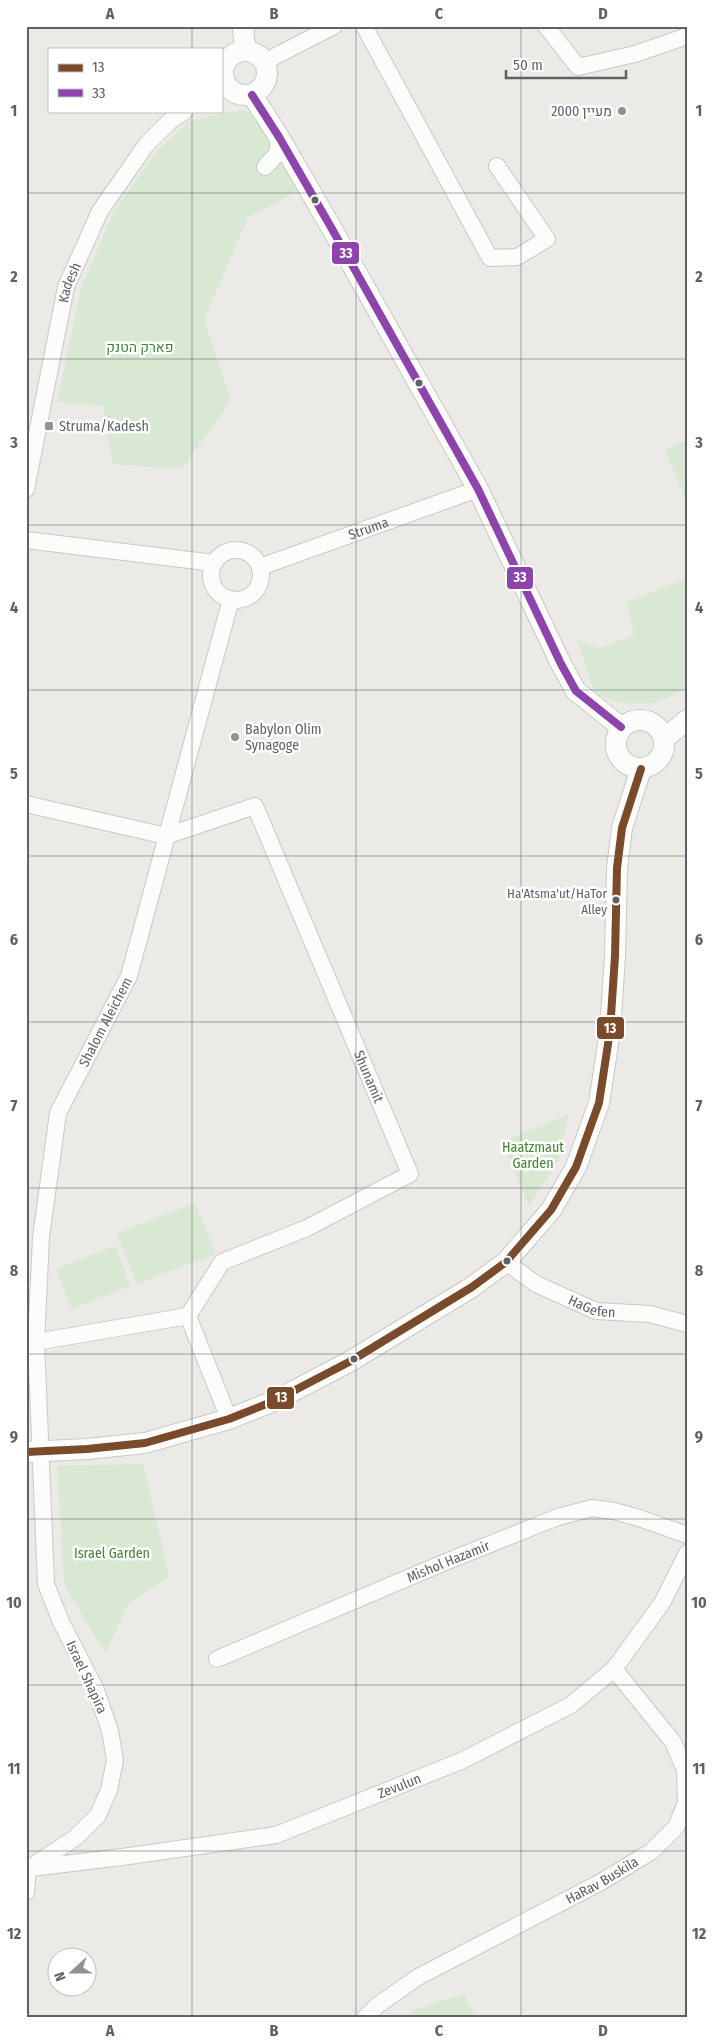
<svg xmlns="http://www.w3.org/2000/svg" width="713" height="2044" viewBox="0 0 713 2044" font-family="'Fira Sans Condensed',Heebo,sans-serif">
<style>
.green{fill:#d8e8d2}
.lines{fill:none;stroke-linecap:round;stroke-linejoin:round}
.minor-casing{stroke:#c8c9c9;stroke-width:18}
.tertiary-casing{stroke:#c8c9c9;stroke-width:22}
.minor{stroke:#fcfcfb;stroke-width:16}
.tertiary{stroke:#fcfcfb;stroke-width:20}
.bus-1-casing{stroke:#fff;stroke-width:11}
.bus-2-casing{stroke:#fff;stroke-width:11}
.bus-1{stroke:#7a4b2a;stroke-width:8}
.bus-2{stroke:#8e44ad;stroke-width:8}
.grid{fill:none;stroke:#5c6265;stroke-width:1;stroke-opacity:0.55}
.poi-dot{fill:#8e9292;stroke:#fff;stroke-width:2}
.bus-dot{fill:#5c6265;stroke:#fff;stroke-width:2}
.labels{text-anchor:middle;stroke-width:5;stroke-linejoin:round;paint-order:stroke}
.bus-label{font-size:13px;fill:#5c6265;stroke:#fff;text-anchor:end}
.poi-label{font-size:14px;fill:#5c6265;stroke:#fff;text-anchor:start}
.street-label{font-size:14px;fill:#5c6265;stroke:#fff}
.park-label{font-size:14px;fill:#3f8533;stroke:#fff}
.line-badge{stroke:#fff;stroke-width:2}
.badge-label{font-size:14px;text-anchor:middle;font-weight:bold;fill:#fff}
.neatline{fill:none;stroke:#5c6265;stroke-width:2}
.grid-label{font-size:16px;text-anchor:middle;font-weight:bold;fill:#5c6265}
</style>
<rect width="100%" height="100%" fill="#eceae7"/>
<g class="green">
<path d="M 244,111 L 258,114 L 303,189 L 248,217 L 204,320 L 231,401 L 182,469 L 113,464 L 103,406 L 57,402 L 81,288 L 113,213 L 158,150 L 190,121 L 227,112 Z"/>
<path d="M 687,440 L 687,502 L 665,450 Z"/>
<path d="M 686,579 L 687,688 L 655,703 L 621,703 L 595,694 L 577,640 L 599,648 L 634,635 L 627,602 Z"/>
<path d="M 569,1114 L 558,1161 L 529,1206 L 502,1142 Z"/>
<path d="M 195,1203 L 216,1254 L 137,1284 L 117,1233 Z"/>
<path d="M 115,1246 L 130,1286 L 72,1309 L 56,1269 Z"/>
<path d="M 143,1464 L 169,1576 L 128,1605 L 105,1653 L 64,1584 L 57,1466 Z"/>
<path d="M 464,1994 L 476,2018 L 406,2018 L 413,2010 Z"/>
</g>
<g class="lines">
<defs>
<g id="minor">
<path d="M 364,26 L 490,258 L 517,257 L 547,239 L 497,166"/>
<path d="M 546,26 L 578,67 L 635,54 L 687,36"/>
<path d="M 264,62 L 334,26"/>
<path d="M 221,89 L 227,86"/>
<path d="M 265,167 L 278,153 L 279,137"/>
<path id="s1" d="M 26,489 L 66,287 L 100,211 L 146,145 L 170,121 L 185,111"/>
<path d="M 26,540 L 214,563"/>
<circle cx="236" cy="575" r="25"/>
<path id="s2" d="M 260,567 L 478,489"/>
<path id="s3" d="M 26,804 L 166,836 L 255,806 L 410,1174 L 307,1228 L 222,1262 L 188,1316 L 36,1342"/>
<path id="s4" d="M 506,1262 L 536,1284 L 596,1311 L 650,1314 L 687,1324"/>
<path d="M 188,1316 L 229,1419"/>
<path id="s5" d="M 217,1659 L 443,1563 L 558,1517 L 592,1508 L 614,1511 L 639,1518 L 687,1535"/>
<path id="s6" d="M 31,1868 L 122,1857 L 276,1835 L 461,1761 L 571,1705 L 614,1669 L 662,1603 L 687,1553"/>
<path id="s7" d="M 26,1892 L 28,1869 L 75,1838 L 98,1815 L 109,1790 L 115,1760 L 110,1731 L 96,1690 L 61,1622 L 46,1584 L 36,1342 L 41,1237 L 58,1113 L 129,976 L 231,599"/>
<path id="s8" d="M 365,2018 L 378,2005 L 418,1977 L 601,1882 L 652,1851 L 676,1827 L 686,1803 L 685,1770 L 673,1742 L 614,1669"/>
</g>
<g id="tertiary">
<path d="M 243,26 L 245,51"/>
<circle cx="245" cy="73" r="22"/>
<path d="M 252,95 L 279,137 L 332,229 L 478,489 L 561,664 L 576,691 L 621,727"/>
<circle cx="640" cy="744" r="24"/>
<path d="M 661,732 L 670,734 L 687,720"/>
<path d="M 26,1452 L 87,1449 L 145,1443 L 229,1419 L 274,1401 L 349,1362 L 472,1287 L 506,1262 L 551,1210 L 576,1167 L 599,1103 L 610,1031 L 615,956 L 617,868 L 622,828 L 641,769"/>
</g>
</defs>
<use href="#minor" class="minor-casing"/>
<use href="#tertiary" class="tertiary-casing"/>
<use href="#minor" class="minor"/>
<use href="#tertiary" class="tertiary"/>
<defs>
<path id="bus-1" d="M 26,1452 L 87,1449 L 145,1443 L 229,1419 L 274,1401 L 349,1362 L 472,1287 L 506,1262 L 551,1210 L 576,1167 L 599,1103 L 610,1031 L 615,956 L 617,868 L 622,828 L 641,769"/>
<path id="bus-2" d="M 252,95 L 279,137 L 332,229 L 478,489 L 561,664 L 576,691 L 621,727"/>
</defs>
<use href="#bus-1" class="bus-1-casing"/>
<use href="#bus-2" class="bus-2-casing"/>
<use href="#bus-1" class="bus-1"/>
<use href="#bus-2" class="bus-2"/>
</g>
<path class="grid" d="M 192,26 L 192,49M 356,26 L 356,2018M 521,26 L 521,2018M 192,111 L 192,2018M 26,193 L 687,193M 26,359 L 687,359M 26,525 L 687,525M 26,690 L 687,690M 26,856 L 687,856M 26,1022 L 687,1022M 26,1188 L 687,1188M 26,1354 L 687,1354M 26,1519 L 687,1519M 26,1685 L 687,1685M 26,1851 L 687,1851"/>
<g class="poi-dot">
<circle cx="622" cy="111" r="5"/>
<rect x="44" y="421" width="10" height="10" rx="2.5"/>
<circle cx="235" cy="737" r="5"/>
</g>
<g class="bus-dot">
<circle cx="315" cy="200" r="4.5"/>
<circle cx="419" cy="383" r="4.5"/>
<circle cx="616" cy="900" r="4.5"/>
<circle cx="507" cy="1261" r="4.5"/>
<circle cx="354" cy="1359" r="4.5"/>
</g>
<g class="labels">
<g class="bus-label">
<text x="607" y="898">Ha'Atsma'ut/HaTor<tspan x="607" dy="16">Alley</tspan></text>
</g>
<g class="poi-label">
<text x="612" y="116" text-anchor="end">מעיין 2000</text>
<text x="59" y="431">Struma/Kadesh</text>
<text x="245" y="734">Babylon Olim<tspan x="245" dy="16">Synagoge</tspan></text>
</g>
<g class="street-label">
<text dy="5" stroke="none"><textPath href="#s1" startOffset="211">Kadesh</textPath></text>
<text dy="5" stroke="none"><textPath href="#s2" startOffset="115">Struma</textPath></text>
<text dy="5" stroke="none"><textPath href="#s7" startOffset="935">Shalom Aleichem</textPath></text>
<text dy="5" stroke="none"><textPath href="#s3" startOffset="531">Shunamit</textPath></text>
<text dy="5" stroke="none"><textPath href="#s4" startOffset="98">HaGefen</textPath></text>
<text dy="5" stroke="none"><textPath href="#s5" startOffset="251">Mishol Hazamir</textPath></text>
<text transform="translate(87 1677) rotate(65)" y="5">Israel Shapira</text>
<text dy="5" stroke="none"><textPath href="#s6" startOffset="380">Zevulun</textPath></text>
<text dy="5" stroke="none"><textPath href="#s8" startOffset="275">HaRav Buskila</textPath></text>
</g>
<g class="park-label">
<text x="140" y="352">פארק הטנק</text>
<text x="533" y="1152">Haatzmaut<tspan x="533" dy="16">Garden</tspan></text>
<text x="112" y="1558">Israel Garden</text>
</g>
</g>
<g class="line-badge">
<rect x="331" y="241" width="29" height="24" rx="5" fill="#8e44ad"/>
<rect x="506" y="566" width="28" height="24" rx="5" fill="#8e44ad"/>
<rect x="596" y="1016" width="29" height="24" rx="5" fill="#7a4b2a"/>
<rect x="266" y="1386" width="29" height="24" rx="5" fill="#7a4b2a"/>
</g>
<g class="badge-label">
<text x="346" y="258">33</text>
<text x="520" y="582">33</text>
<text x="610" y="1033">13</text>
<text x="281" y="1402">13</text>
</g>
<rect width="713" height="2044" fill="none" stroke="#ffffff" stroke-width="55"/>
<rect x="48" y="48" width="175" height="65" fill="#ffffff" stroke="#bec0c1"/>
<rect x="58" y="64" width="25" height="8" fill="#7a4b2a" stroke="#bec0c1"/>
<text x="92" y="72" font-size="15" fill="#5c6265">13</text>
<rect x="58" y="89" width="25" height="8" fill="#8e44ad" stroke="#bec0c1"/>
<text x="92" y="98" font-size="15" fill="#5c6265">33</text>
<g transform="translate(72 1972) rotate(249)"><circle r="24" fill="#ffffff" stroke="#bec0c1"/>
<path d="M0-4L9 19L0 12L-9 19Z" fill="#8e9292"/>
<text y="-8" font-size="14" font-weight="bold" text-anchor="middle" fill="#5c6265">N</text>
</g>
<path d="M506 70v8h120v-8" fill="none" stroke="#5c6265" stroke-width="2.5"/>
<text x="513" y="70" font-size="15" fill="#5c6265" stroke="#ffffff" stroke-width="4" paint-order="stroke">50 m</text>
<rect x="28" y="28" width="658" height="1988" class="neatline"/>
<g class="grid-label">
<text x="110" y="19">A</text>
<text x="274" y="19">B</text>
<text x="439" y="19">C</text>
<text x="603" y="19">D</text>
<text x="14" y="116">1</text>
<text x="699" y="116">1</text>
<text x="14" y="282">2</text>
<text x="699" y="282">2</text>
<text x="14" y="448">3</text>
<text x="699" y="448">3</text>
<text x="14" y="613">4</text>
<text x="699" y="613">4</text>
<text x="14" y="779">5</text>
<text x="699" y="779">5</text>
<text x="14" y="945">6</text>
<text x="699" y="945">6</text>
<text x="14" y="1111">7</text>
<text x="699" y="1111">7</text>
<text x="14" y="1276">8</text>
<text x="699" y="1276">8</text>
<text x="14" y="1442">9</text>
<text x="699" y="1442">9</text>
<text x="14" y="1608">10</text>
<text x="699" y="1608">10</text>
<text x="14" y="1774">11</text>
<text x="699" y="1774">11</text>
<text x="14" y="1939">12</text>
<text x="699" y="1939">12</text>
<text x="110" y="2036">A</text>
<text x="274" y="2036">B</text>
<text x="439" y="2036">C</text>
<text x="603" y="2036">D</text>
</g>
</svg>
